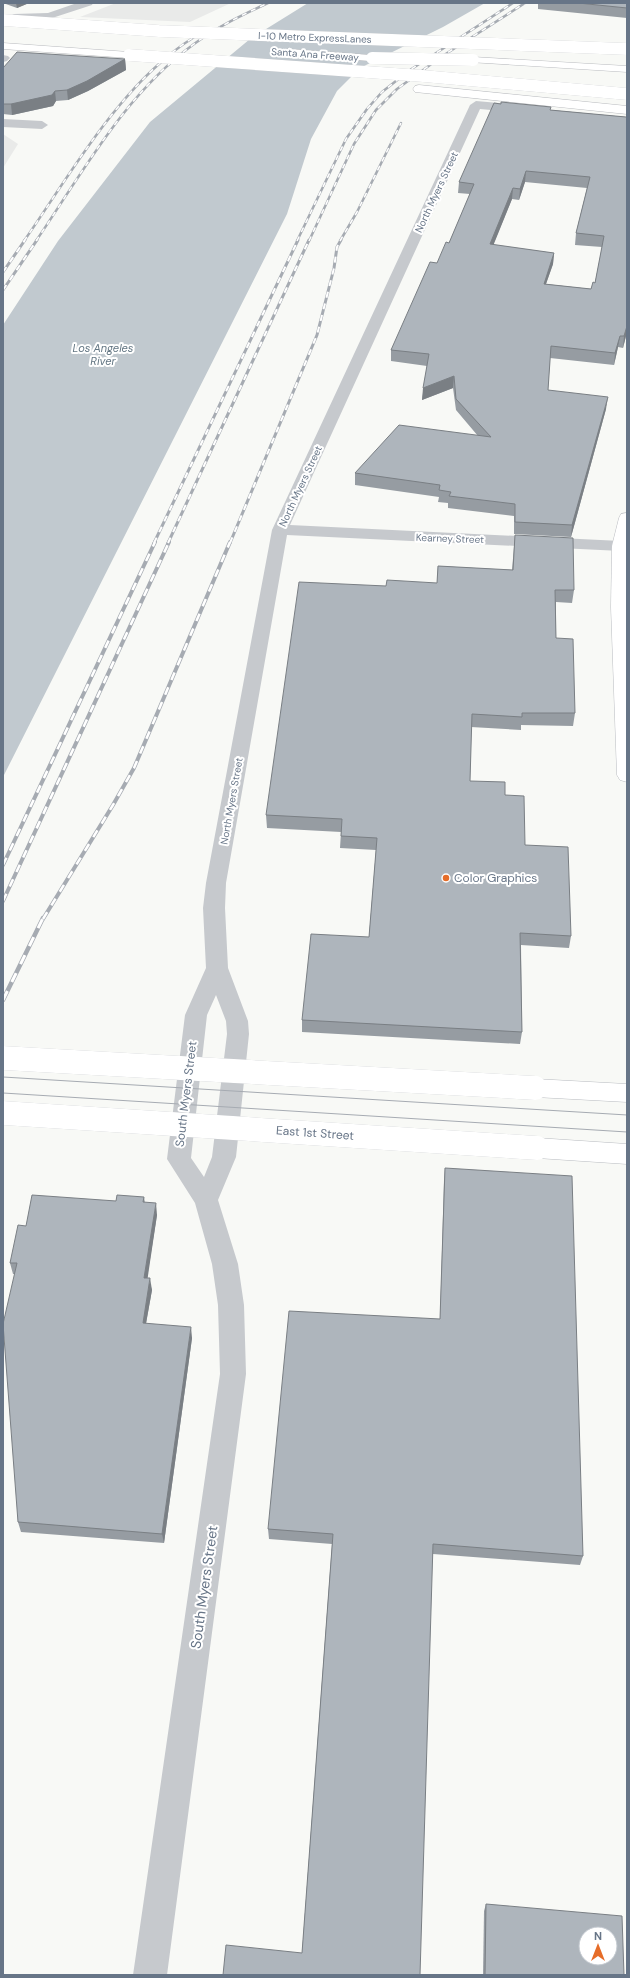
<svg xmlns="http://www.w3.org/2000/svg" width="630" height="1978" viewBox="0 0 630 1978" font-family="'DM Sans',sans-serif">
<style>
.built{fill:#e9eae9}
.water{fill:#c1c9cf}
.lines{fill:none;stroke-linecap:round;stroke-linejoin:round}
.major-casing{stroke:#b9bcc1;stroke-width:1}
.highway-casing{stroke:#b9bbbf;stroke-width:1}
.minor{fill:#c6c9cd;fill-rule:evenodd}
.major{fill:#fff;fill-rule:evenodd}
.highway{fill:#fff;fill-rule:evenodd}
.tram{stroke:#a6abb2;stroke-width:1}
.rail-far3-casing{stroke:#a6abb2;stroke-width:2.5}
.rail-far2-casing{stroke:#a6abb2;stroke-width:3}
.rail-far1-casing{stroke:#a6abb2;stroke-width:4}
.rail-casing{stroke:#a6abb2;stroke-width:4.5}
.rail-far3{stroke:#fff;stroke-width:1.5;stroke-dasharray:5;stroke-linecap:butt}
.rail-far2{stroke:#fff;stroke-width:2;stroke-dasharray:6;stroke-linecap:butt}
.rail-far1{stroke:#fff;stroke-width:2.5;stroke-dasharray:8;stroke-linecap:butt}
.rail{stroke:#fff;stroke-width:3;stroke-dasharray:10;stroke-linecap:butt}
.major-bridge-casing{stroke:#b9bcc1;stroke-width:24;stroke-linecap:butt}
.highway-bridge-casing{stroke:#b9bbbf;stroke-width:12;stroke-linecap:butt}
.major-bridge{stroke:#fff;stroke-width:24}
.highway-bridge{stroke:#fff;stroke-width:12}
.wall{fill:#969ca2;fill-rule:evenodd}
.shaded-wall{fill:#7a7f84}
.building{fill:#aeb5bc;stroke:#7a7f84;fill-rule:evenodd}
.poi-dot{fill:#e66d29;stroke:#fff;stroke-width:1.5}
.labels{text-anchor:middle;stroke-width:4;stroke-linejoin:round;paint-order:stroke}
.far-street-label{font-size:10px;fill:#677587;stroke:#fff}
.far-water-label{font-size:11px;font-style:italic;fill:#637683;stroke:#fff}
.poi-label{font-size:12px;fill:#677587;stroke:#fff;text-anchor:start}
.street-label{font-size:12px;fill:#677587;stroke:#fff}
.near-street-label{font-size:14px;fill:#677587;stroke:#fff}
</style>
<rect width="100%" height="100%" fill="#f8f9f6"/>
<g class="built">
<path d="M 116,3 L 231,3 L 190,22 L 80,17 Z"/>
<path d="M 3,134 L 18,144 L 3,168 Z"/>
</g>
<path class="water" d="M 308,3 L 485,3 L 443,27 L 360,68 L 337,91 L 311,139 L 287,214 L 3,777 L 3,325 L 58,241 L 150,122 L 250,39 Z"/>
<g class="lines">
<defs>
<g id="major">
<path d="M 627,513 L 627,782 L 620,780 L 617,775 L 611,607 L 612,546 L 619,518 L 621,514 Z"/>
<path d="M 535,1079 L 627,1084 L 627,1102 L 535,1097 L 527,1094 L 523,1088 L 527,1082 Z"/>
<path d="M 537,1138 L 627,1144 L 627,1164 L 537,1158 L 529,1155 L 525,1148 L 529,1141 Z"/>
</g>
<g id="highway">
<path d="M 3,43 L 129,52 L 135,55 L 129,58 L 3,49 Z"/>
<path d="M 288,49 L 370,55 L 376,58 L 370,61 L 284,54 L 282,52 Z"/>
<path d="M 473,57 L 627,66 L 627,72 L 469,62 L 467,60 Z"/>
<path d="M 419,85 L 627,106 L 627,114 L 415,92 L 413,89 L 415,86 Z"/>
</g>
</defs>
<use href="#major" class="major-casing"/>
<use href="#highway" class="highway-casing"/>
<g class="minor">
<path d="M 77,3 L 93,3 L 92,5 L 49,19 L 14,20 L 8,17 L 14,14 L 48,13 Z"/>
<path d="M 3,55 L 8,56 L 10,58 L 7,61 L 3,62 Z"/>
<path d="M 476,101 L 522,105 L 528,109 L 522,113 L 480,109 L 290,525 L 621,541 L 627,542 L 627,550 L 621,551 L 287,535 L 226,883 L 225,908 L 228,968 L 248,1021 L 249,1034 L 236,1157 L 218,1200 L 238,1264 L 244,1305 L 246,1374 L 167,1975 L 133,1975 L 220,1374 L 218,1305 L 212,1264 L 195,1203 L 167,1159 L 185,1015 L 206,968 L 203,908 L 206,883 L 272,530 L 470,105 ZM 216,995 L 226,1021 L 227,1034 L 212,1157 L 204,1177 L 191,1158 L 207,1015 Z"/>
<path d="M 3,119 L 42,121 L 48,125 L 42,129 L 3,127 Z"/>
</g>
<use href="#major" class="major"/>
<use href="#highway" class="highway"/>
<g class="tram">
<path d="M 3,1077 L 627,1115"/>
<path d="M 3,1093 L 627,1132"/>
</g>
<defs>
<g id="rail-far3">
<path d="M 24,241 C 65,182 110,104 166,58 C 178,47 192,38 206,30"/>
<path d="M 36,241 C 83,172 125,94 194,44 C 217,27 242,15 268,3"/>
<path d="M 297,241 L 346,139 L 367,109 L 382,92 L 410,70 L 513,3"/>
<path d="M 309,241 L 354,144 L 376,110 L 397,89 L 441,57 L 525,3"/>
<path d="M 340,241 L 357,212 L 401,123"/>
</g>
<g id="rail-far2">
<path d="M 3,272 L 25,240"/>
<path d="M 3,290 L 37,240"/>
<path d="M 154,543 L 298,240"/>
<path d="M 168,543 L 309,240"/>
<path d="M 230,543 L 317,335 L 334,268 L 337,247 L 341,240"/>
</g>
<g id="rail-far1">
<path d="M 3,865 L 155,542"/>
<path d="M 3,901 L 169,542"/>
<path d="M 43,919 L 113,805 L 134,768 L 230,542"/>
</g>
<path id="rail" d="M 3,1000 L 43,918"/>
</defs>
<use href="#rail-far3" class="rail-far3-casing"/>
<use href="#rail-far2" class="rail-far2-casing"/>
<use href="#rail-far1" class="rail-far1-casing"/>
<use href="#rail" class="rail-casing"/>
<use href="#rail-far3" class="rail-far3"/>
<use href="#rail-far2" class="rail-far2"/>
<use href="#rail-far1" class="rail-far1"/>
<use href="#rail" class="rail"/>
<defs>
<g id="major-bridge">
<path d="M 3,1058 L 535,1088"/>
<path d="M 3,1113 L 537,1148"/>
</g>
<g id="highway-bridge">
<path d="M 3,20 L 159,31 L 627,49"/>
<path d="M 129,55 L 423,76 L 627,94"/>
<path d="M 372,58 L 473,60"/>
</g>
</defs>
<use href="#major-bridge" class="major-bridge-casing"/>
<use href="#highway-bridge" class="highway-bridge-casing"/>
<use href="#major-bridge" class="major-bridge"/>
<use href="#highway-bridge" class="highway-bridge"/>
</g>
<g class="wall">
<path d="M 3,3 L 29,3 L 17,8 Z"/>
<path d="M 538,3 L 627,3 L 627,18 L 538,9 Z"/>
<path d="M 125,59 L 126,70 L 88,91 L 68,100 L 56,101 L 53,106 L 12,115 L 3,114 L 3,68 Z"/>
<path d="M 551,110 L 626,117 L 627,116 L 627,332 L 623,348 L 618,347 L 614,365 L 550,358 L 548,390 L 606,409 L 571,537 L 514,534 L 514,516 L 448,508 L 448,503 L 438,502 L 439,497 L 355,485 L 355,473 L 478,436 L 456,410 L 453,388 L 422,400 L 427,366 L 391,361 L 391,350 L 437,263 L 449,243 L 470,194 L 458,193 L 459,182 ZM 525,182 L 587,188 L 576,233 L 575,245 L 602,247 L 595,283 L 591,289 L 546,284 L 553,264 L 554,253 L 493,245 L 512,199 L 519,200 Z"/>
<path d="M 515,535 L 574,590 L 572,603 L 556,602 L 556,638 L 575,713 L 573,726 L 521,725 L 521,730 L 471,727 L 470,781 L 505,795 L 525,845 L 571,936 L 569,948 L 521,945 L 522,1032 L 520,1044 L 302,1032 L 302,1020 L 369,937 L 376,850 L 340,848 L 341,832 L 267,828 L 266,815 L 386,586 L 437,583 L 438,566 L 512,570 Z"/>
<path d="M 445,1168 L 583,1556 L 580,1565 L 433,1554 L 302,1953 L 332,1544 L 269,1539 L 268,1529 L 440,1319 L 444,1180 Z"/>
<path d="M 144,1197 L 145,1203 L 157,1215 L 147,1278 L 152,1290 L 146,1324 L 192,1338 L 164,1543 L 21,1532 L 18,1522 L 15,1274 L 13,1274 L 10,1263 L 26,1226 L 116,1201 Z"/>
<path d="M 486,1904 L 624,1975 L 483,1975 L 484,1911 Z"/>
</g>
<g class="shaded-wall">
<path d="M 16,3 L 29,3 L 17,8 Z"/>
<path d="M 125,59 L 126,70 L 88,91 L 68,100 L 67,90 Z"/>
<path d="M 55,91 L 56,101 L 53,106 L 12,115 L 11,104 Z"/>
<path d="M 526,171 L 525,182 L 519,200 L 520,189 Z"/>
<path d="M 513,188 L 512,199 L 489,256 L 490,244 Z"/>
<path d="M 554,253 L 553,264 L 542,295 L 544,284 Z"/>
<path d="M 627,326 L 627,332 L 623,348 L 624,336 Z"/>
<path d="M 620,336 L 618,347 L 614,365 L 615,353 Z"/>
<path d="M 454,376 L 453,388 L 422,400 L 423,388 Z"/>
<path d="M 608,397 L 606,409 L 571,537 L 572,525 Z"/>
<path d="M 156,1203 L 157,1215 L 146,1289 L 144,1278 Z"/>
<path d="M 150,1278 L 152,1290 L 144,1334 L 143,1323 Z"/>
<path d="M 191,1327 L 192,1338 L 164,1543 L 162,1534 Z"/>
</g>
<g class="building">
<path d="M 578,3 L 627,3 L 627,8 Z"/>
<path d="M 17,52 L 125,59 L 87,81 L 67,90 L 55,91 L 52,95 L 11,104 L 3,104 L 3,68 Z"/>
<path d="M 501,102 L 551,107 L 550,110 L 626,117 L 627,116 L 627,326 L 624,336 L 620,336 L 615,353 L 551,346 L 548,390 L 608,397 L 572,525 L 515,522 L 515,504 L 449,496 L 451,492 L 439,490 L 440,485 L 355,473 L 399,425 L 491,437 L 456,399 L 454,376 L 423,388 L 429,354 L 391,350 L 430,262 L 437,263 L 446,242 L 449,243 L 474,184 L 459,182 L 494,103 L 501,104 ZM 526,171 L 590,177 L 576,233 L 604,236 L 595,283 L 593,282 L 591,289 L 544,284 L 554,253 L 490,244 L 513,188 L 520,189 Z"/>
<path d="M 515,535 L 573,538 L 574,590 L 555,590 L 556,638 L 573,639 L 575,713 L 522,713 L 522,717 L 472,714 L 470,781 L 505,782 L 505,795 L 524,796 L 525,845 L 568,847 L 571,936 L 520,933 L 522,1032 L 302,1020 L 311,934 L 369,937 L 377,838 L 341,836 L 342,819 L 266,815 L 299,582 L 386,586 L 387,580 L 437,583 L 438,566 L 513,570 Z"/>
<path d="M 445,1168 L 572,1176 L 583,1556 L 433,1544 L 420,1975 L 223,1975 L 226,1945 L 302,1953 L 333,1534 L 268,1529 L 289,1311 L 440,1319 Z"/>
<path d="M 32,1195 L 116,1201 L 117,1195 L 144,1197 L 143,1202 L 156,1203 L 144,1278 L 150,1278 L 143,1323 L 191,1327 L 162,1534 L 18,1522 L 3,1324 L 17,1263 L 10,1263 L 18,1225 L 26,1226 Z"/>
<path d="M 486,1904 L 622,1916 L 624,1975 L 485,1975 ZM 586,1934 L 610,1934 L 610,1958 L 586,1958 Z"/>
</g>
<circle class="poi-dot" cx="446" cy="878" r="4"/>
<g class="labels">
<g class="far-street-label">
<text transform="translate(315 37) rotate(2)" y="4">I-10 Metro ExpressLanes</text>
<text transform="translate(315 54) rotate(4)" y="4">Santa Ana Freeway</text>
<text transform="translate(436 192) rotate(-65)" y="4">North Myers Street</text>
<text transform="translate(300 486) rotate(-65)" y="4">North Myers Street</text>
<text transform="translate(450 538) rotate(2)" y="4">Kearney Street</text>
<text transform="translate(231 801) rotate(-80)" y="4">North Myers Street</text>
</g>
<g class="far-water-label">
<text x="103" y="352">Los Angeles<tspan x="103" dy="13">River</tspan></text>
</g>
<g class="poi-label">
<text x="454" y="882">Color Graphics</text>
</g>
<g class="street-label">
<text transform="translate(186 1094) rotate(-83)" y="4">South Myers Street</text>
<text transform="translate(315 1133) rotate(4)" y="4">East 1st Street</text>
</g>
<g class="near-street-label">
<text transform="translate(204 1587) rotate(-82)" y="5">South Myers Street</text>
</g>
</g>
<rect width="630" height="1978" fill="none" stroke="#677587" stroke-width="8"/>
<g transform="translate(598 1946)"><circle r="19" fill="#ffffff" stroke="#c2c8cf"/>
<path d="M0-3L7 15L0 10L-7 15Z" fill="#e66d29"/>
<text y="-6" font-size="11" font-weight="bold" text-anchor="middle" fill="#677587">N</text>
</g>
</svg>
